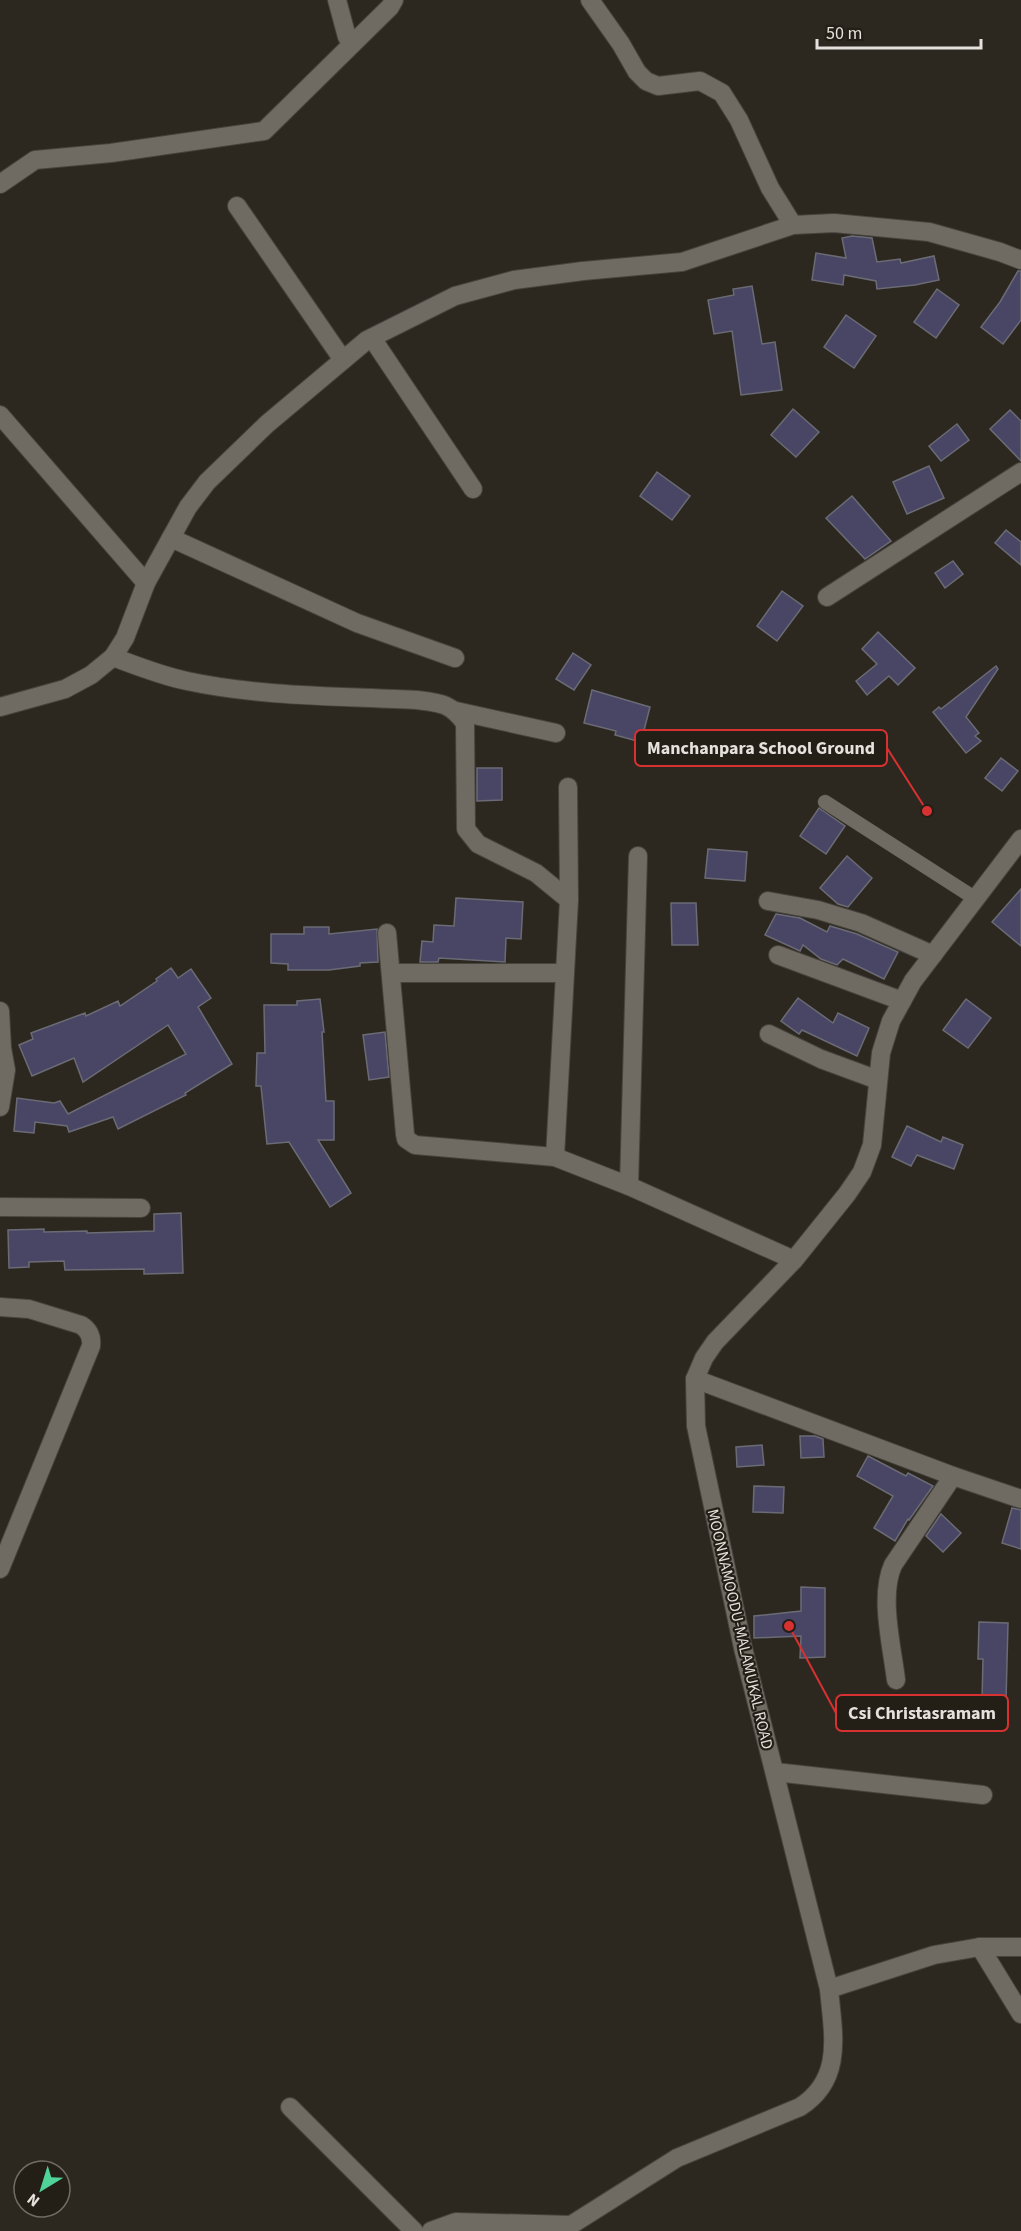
<svg xmlns="http://www.w3.org/2000/svg" width="1021" height="2231" viewBox="0 0 1021 2231" font-family="'Source Sans 3',sans-serif">
<style>
.building{fill:#484664;stroke:#6b6b75;stroke-width:1.5}
.lines{fill:none;stroke-linecap:round;stroke-linejoin:round}
.lane-casing{stroke:#47433d;stroke-width:15}
.street-casing{stroke:#47433d;stroke-width:20}
.lane{stroke:#706b62;stroke-width:14}
.street{stroke:#706b62;stroke-width:18}
.labels{text-anchor:middle;stroke-width:4.5;stroke-linejoin:round;paint-order:stroke}
.street-label{font-size:16px;fill:#e5e2dd;stroke:#231f17}
.leader{fill:none;stroke:#d73131;stroke-width:2}
.callout-dot{fill:#d73131;stroke:#231f17;stroke-width:2}
.callout{fill:#231f17;stroke:#d73131;stroke-width:2}
.callout-label{font-size:18px;text-anchor:middle;font-weight:bold;fill:#e5e2dd}
</style>
<rect width="100%" height="100%" fill="#2c2820"/>
<g class="building">
<path d="M 852,236 L 872,238 L 877,262 L 900,259 L 901,263 L 934,256 L 939,280 L 915,285 L 877,289 L 876,281 L 844,275 L 843,285 L 812,280 L 816,253 L 846,258 L 842,238 Z"/>
<path d="M 1018,271 L 1021,271 L 1021,320 L 1003,344 L 981,327 L 1000,302 Z"/>
<path d="M 752,286 L 762,344 L 775,342 L 782,390 L 741,395 L 732,331 L 714,334 L 708,300 L 734,295 L 733,289 Z"/>
<path d="M 937,289 L 959,305 L 936,338 L 914,322 Z"/>
<path d="M 846,315 L 876,336 L 854,368 L 824,347 Z"/>
<path d="M 793,409 L 819,432 L 796,457 L 771,435 Z"/>
<path d="M 1010,410 L 1021,421 L 1021,461 L 990,429 Z"/>
<path d="M 957,424 L 969,440 L 941,461 L 929,446 Z"/>
<path d="M 929,466 L 944,498 L 907,514 L 893,482 Z"/>
<path d="M 657,472 L 690,496 L 672,520 L 640,496 Z"/>
<path d="M 852,496 L 891,541 L 865,559 L 826,518 Z"/>
<path d="M 1006,530 L 1021,542 L 1021,565 L 995,543 Z"/>
<path d="M 953,561 L 963,574 L 945,588 L 935,573 Z"/>
<path d="M 782,591 L 803,606 L 777,641 L 757,626 Z"/>
<path d="M 878,632 L 915,668 L 898,685 L 889,676 L 867,695 L 856,681 L 877,664 L 862,649 Z"/>
<path d="M 573,653 L 591,665 L 574,690 L 556,679 Z"/>
<path d="M 996,666 L 998,669 L 966,717 L 979,733 L 975,736 L 981,741 L 966,753 L 933,712 L 939,707 L 941,709 Z"/>
<path d="M 592,690 L 650,707 L 641,742 L 615,735 L 616,731 L 584,723 Z"/>
<path d="M 1001,758 L 1018,771 L 1002,791 L 985,778 Z"/>
<path d="M 477,768 L 502,768 L 502,800 L 477,801 Z"/>
<path d="M 819,808 L 845,826 L 826,854 L 800,836 Z"/>
<path d="M 708,849 L 747,852 L 745,881 L 705,878 Z"/>
<path d="M 847,856 L 872,878 L 848,907 L 838,904 L 820,888 Z"/>
<path d="M 1021,889 L 1021,946 L 992,922 Z"/>
<path d="M 456,898 L 523,902 L 521,939 L 506,938 L 505,962 L 439,958 L 438,962 L 420,962 L 422,941 L 433,942 L 434,925 L 454,926 Z"/>
<path d="M 671,903 L 696,903 L 698,945 L 672,945 Z"/>
<path d="M 776,914 L 800,918 L 827,932 L 830,926 L 857,934 L 898,952 L 884,979 L 843,959 L 837,965 L 821,959 L 803,945 L 800,951 L 765,935 Z"/>
<path d="M 304,927 L 329,927 L 329,934 L 377,929 L 378,962 L 360,963 L 360,966 L 329,970 L 288,970 L 288,964 L 271,963 L 271,934 L 304,934 Z"/>
<path d="M 171,968 L 178,978 L 191,969 L 211,998 L 198,1007 L 232,1064 L 185,1093 L 186,1095 L 118,1129 L 113,1117 L 69,1132 L 67,1126 L 35,1122 L 34,1133 L 14,1131 L 17,1098 L 54,1103 L 60,1101 L 68,1114 L 186,1054 L 168,1025 L 83,1082 L 74,1058 L 32,1076 L 19,1045 L 33,1039 L 31,1033 L 85,1013 L 86,1016 L 118,1001 L 120,1006 L 157,981 L 156,979 Z"/>
<path d="M 798,998 L 833,1023 L 838,1013 L 869,1028 L 857,1056 L 802,1030 L 799,1034 L 781,1021 Z"/>
<path d="M 320,999 L 324,1032 L 322,1032 L 326,1101 L 334,1101 L 334,1140 L 318,1140 L 351,1193 L 330,1207 L 289,1142 L 267,1144 L 261,1086 L 256,1086 L 257,1053 L 265,1053 L 264,1005 L 297,1005 L 297,1001 Z"/>
<path d="M 966,999 L 991,1018 L 968,1048 L 943,1030 Z"/>
<path d="M 385,1032 L 389,1077 L 369,1080 L 363,1035 Z"/>
<path d="M 907,1126 L 941,1142 L 943,1137 L 963,1145 L 954,1169 L 917,1155 L 911,1166 L 892,1157 Z"/>
<path d="M 181,1213 L 183,1273 L 144,1274 L 144,1269 L 65,1270 L 64,1261 L 29,1262 L 29,1267 L 9,1268 L 8,1230 L 44,1229 L 44,1232 L 87,1231 L 87,1233 L 154,1231 L 154,1214 Z"/>
<path d="M 800,1436 L 815,1436 L 823,1439 L 824,1457 L 801,1458 Z"/>
<path d="M 762,1445 L 764,1465 L 737,1467 L 736,1447 Z"/>
<path d="M 868,1456 L 906,1476 L 908,1473 L 933,1486 L 909,1520 L 908,1519 L 895,1541 L 874,1528 L 893,1496 L 857,1476 Z"/>
<path d="M 754,1486 L 784,1487 L 783,1513 L 753,1512 Z"/>
<path d="M 1012,1508 L 1021,1510 L 1021,1549 L 1002,1543 Z"/>
<path d="M 941,1514 L 961,1533 L 943,1552 L 926,1536 Z"/>
<path d="M 801,1587 L 825,1588 L 825,1657 L 800,1658 L 801,1636 L 754,1638 L 754,1616 L 801,1611 Z"/>
<path d="M 979,1622 L 1008,1623 L 1006,1701 L 982,1701 L 983,1659 L 978,1659 Z"/>
</g>
<g class="lines">
<defs>
<path id="lane" d="M 825,802 L 976,899"/>
<g id="street">
<path d="M 337,0 L 347,37"/>
<path d="M 590,0 L 621,44 L 637,72 L 646,81 L 658,86 L 700,81 L 722,93 L 739,120 L 770,188 L 793,225"/>
<path d="M 0,184 L 35,160 L 111,153 L 264,131 L 390,7 L 394,0"/>
<path d="M 237,206 L 343,360"/>
<path d="M 372,338 L 473,489"/>
<path d="M 0,415 L 146,583"/>
<path d="M 171,538 L 357,623 L 455,658"/>
<path d="M 827,597 L 1021,472"/>
<path d="M 113,657 C 137,666 162,676 187,681 C 261,697 342,696 417,700 C 441,703 450,703 465,723 L 466,829 L 478,844 L 536,873 L 569,900 L 555,1157"/>
<path d="M 0,707 L 65,689 L 91,675 L 113,657 L 125,638 L 146,583 L 188,507 L 207,482 L 267,424 L 367,340 L 455,296 L 514,280 L 583,271 L 682,262 L 793,225 L 834,223 L 929,232 L 1000,252 L 1021,260"/>
<path d="M 456,711 L 556,733"/>
<path d="M 568,787 L 569,900"/>
<path d="M 768,901 L 818,910 L 861,923 L 933,955"/>
<path d="M 387,933 L 405,1134 L 406,1139 L 415,1145 L 555,1157 L 629,1186 L 794,1260"/>
<path d="M 778,955 L 902,1001"/>
<path d="M 392,973 L 565,973"/>
<path d="M 0,1011 L 2,1048 L 6,1070 L 0,1107"/>
<path d="M 769,1034 L 821,1059 L 878,1080"/>
<path d="M 629,1186 L 638,856"/>
<path d="M 0,1207 L 141,1208"/>
<path d="M 0,1307 L 29,1309 L 81,1325 C 89,1330 92,1337 91,1346 L 0,1569"/>
<path d="M 695,1379 L 953,1476 L 1021,1499"/>
<path d="M 896,1680 C 892,1646 879,1596 893,1565 L 953,1476"/>
<path d="M 775,1772 L 983,1795"/>
<path d="M 980,1947 L 1021,2014"/>
<path d="M 829,1989 L 934,1955 L 980,1947 L 1021,1947"/>
<path d="M 290,2107 L 414,2231"/>
<path d="M 431,2231 L 456,2222 L 571,2225 L 677,2158 L 800,2107 C 844,2079 833,2034 829,1989 L 743,1648 L 696,1426 L 695,1379 L 704,1358 L 715,1342 L 794,1260 L 847,1194 L 862,1172 L 872,1145 L 881,1053 L 891,1021 L 913,981 L 1021,839"/>
</g>
</defs>
<use href="#lane" class="lane-casing"/>
<use href="#street" class="street-casing"/>
<use href="#lane" class="lane"/>
<use href="#street" class="street"/>
</g>
<g class="labels">
<g class="street-label">
<text transform="translate(741 1629) rotate(77)" y="6">MOONNAMOODU-MALAMUKAL ROAD</text>
</g>
</g>
<path class="leader" d="M927 811L887 748M789 1626L836 1713"/>
<g class="callout-dot">
<circle cx="927" cy="811" r="6"/>
<circle cx="789" cy="1626" r="6"/>
</g>
<g class="callout">
<rect x="635" y="730" width="252" height="36" rx="6"/>
<rect x="836" y="1695" width="172" height="36" rx="6"/>
</g>
<g class="callout-label">
<text x="761" y="754">Manchanpara School Ground</text>
<text x="922" y="1719">Csi Christasramam</text>
</g>
<g transform="translate(42 2189) rotate(218)"><circle r="28" fill="#231f17" stroke="#716d66" stroke-width="1.5"/>
<path d="M0-4.5L10 22L0 15L-10 22Z" fill="#4fd399"/>
<text y="-9" font-size="16" font-weight="bold" text-anchor="middle" fill="#e5e2dd">N</text>
</g>
<path d="M817 39v9h164v-9" fill="none" stroke="#e5e2dd" stroke-width="3"/>
<text x="826" y="39" font-size="18" fill="#e5e2dd" stroke="#231f17" stroke-width="4.5" paint-order="stroke">50 m</text>
</svg>
